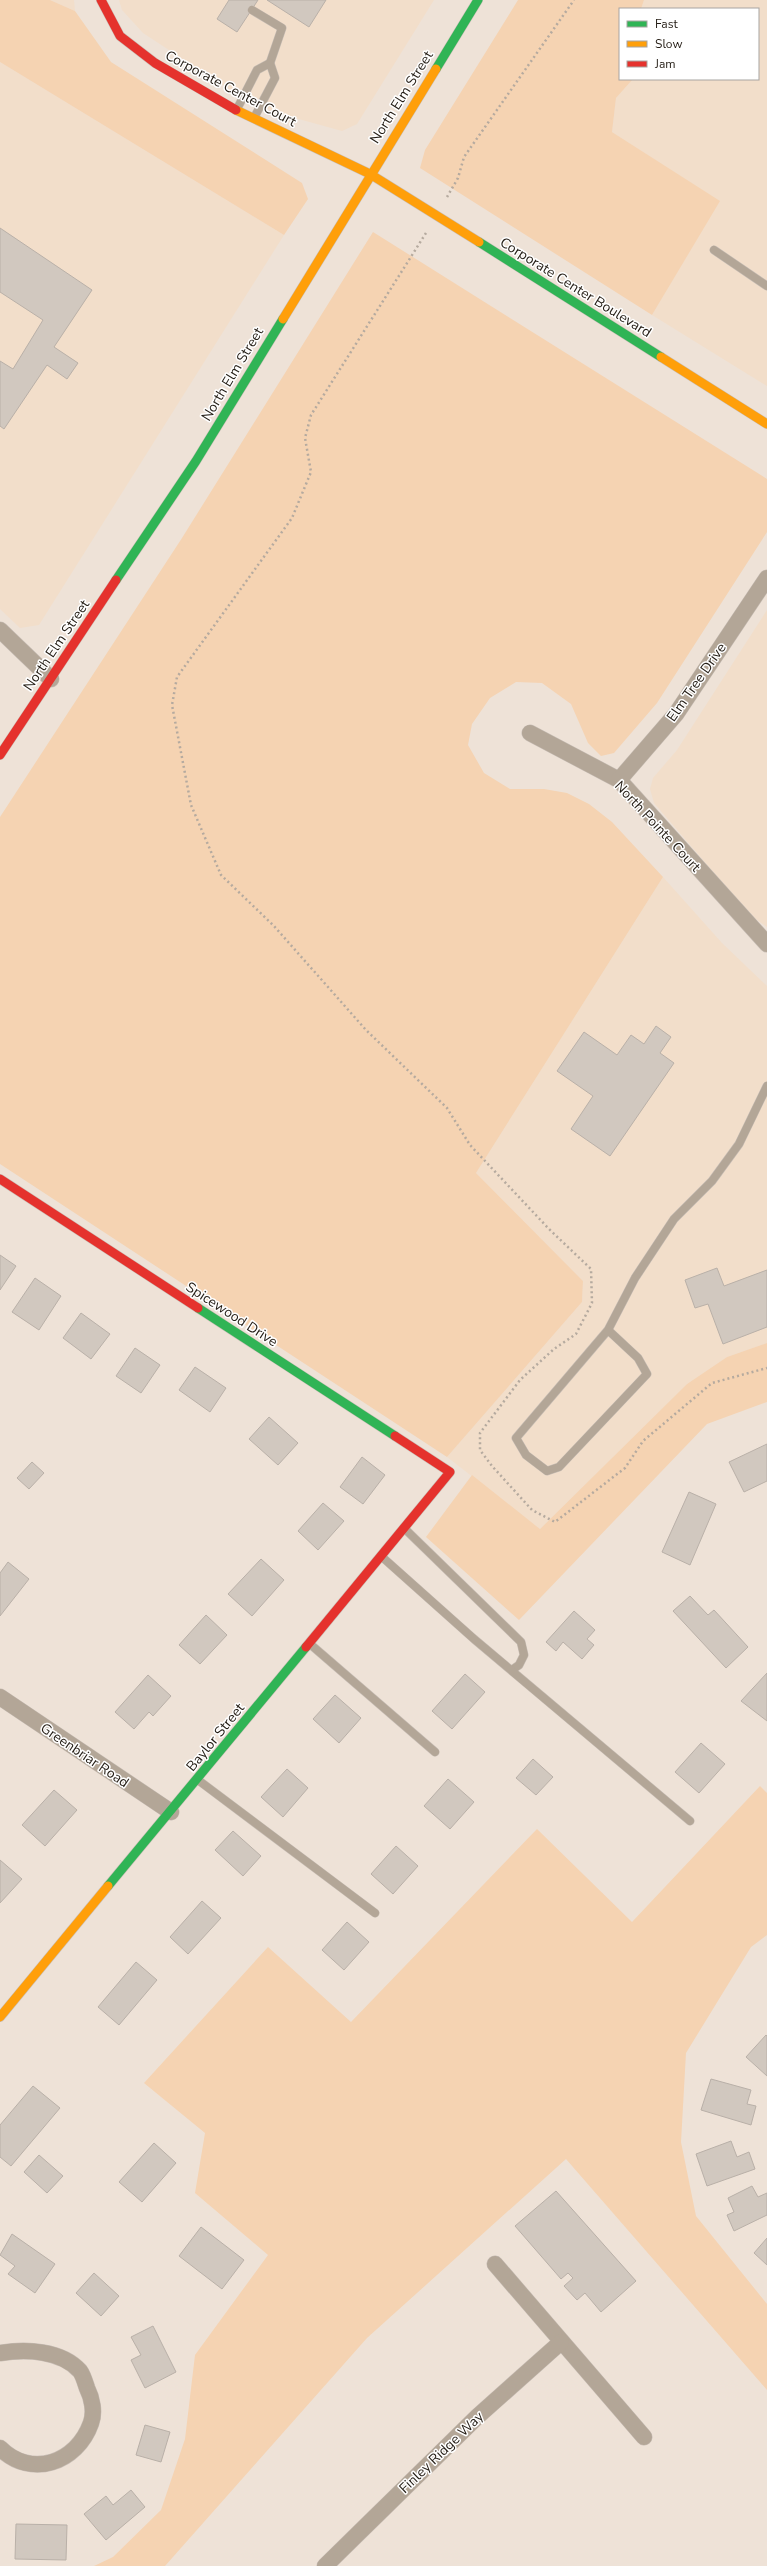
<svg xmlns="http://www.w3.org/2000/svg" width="767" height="2566" viewBox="0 0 767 2566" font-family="'Nunito Sans',sans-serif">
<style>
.built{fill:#f2deca}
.green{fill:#f5d3b2}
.building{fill:#d1c8bf;stroke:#b9b0a8}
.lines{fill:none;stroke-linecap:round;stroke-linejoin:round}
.lane-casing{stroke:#c8beb6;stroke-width:9}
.street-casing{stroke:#c8beb6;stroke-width:17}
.fast-casing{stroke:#c8beb6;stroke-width:10}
.slow-casing{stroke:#c8beb6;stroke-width:10}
.jam-casing{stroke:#c8beb6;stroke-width:10}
.path{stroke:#b5aa9f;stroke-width:2.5;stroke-dasharray:2 3;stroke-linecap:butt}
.lane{stroke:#b3a697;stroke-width:8}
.street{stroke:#b3a697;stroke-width:16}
.fast{stroke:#30b455;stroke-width:9}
.slow{stroke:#ff9f0a;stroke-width:9}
.jam{stroke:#e5322d;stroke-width:9}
.labels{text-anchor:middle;stroke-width:3;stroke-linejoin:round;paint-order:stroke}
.street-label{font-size:14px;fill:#231c14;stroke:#fff}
</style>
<rect width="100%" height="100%" fill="#eee2d7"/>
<g class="built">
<path d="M 50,0 L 74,0 L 75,11 Z"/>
<path d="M 119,0 L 434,0 L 357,124 L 342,131 L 277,113 L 227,88 L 143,33 L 122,10 Z"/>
<path d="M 644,0 L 767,0 L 767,386 L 652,315 L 719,201 L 612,132 L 616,98 L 633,79 L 758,79 L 758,9 L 641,9 Z"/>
<path d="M 0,62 L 284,235 L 39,625 L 20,628 L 0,609 Z"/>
<path d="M 767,610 L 767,927 L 750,915 L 654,803 L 650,789 L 653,778 L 677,750 Z"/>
<path d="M 663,877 L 722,943 L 767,986 L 767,1343 L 727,1357 L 687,1384 L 540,1529 L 447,1457 L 582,1302 L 583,1281 L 476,1173 Z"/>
</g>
<g class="green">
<path d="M 0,0 L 50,0 L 75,11 L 111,62 L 302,183 L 308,199 L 284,235 L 0,62 Z"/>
<path d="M 518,0 L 644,0 L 641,9 L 620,9 L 620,79 L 633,79 L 616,98 L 612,132 L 720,201 L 652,315 L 420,168 L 425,150 Z"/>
<path d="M 373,232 L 767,479 L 767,532 L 657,703 L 614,753 L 601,756 L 588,743 L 571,704 L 542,683 L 516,682 L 490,698 L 472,724 L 468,745 L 484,773 L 510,789 L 544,789 L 567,793 L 589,804 L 612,822 L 663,877 L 476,1173 L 583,1281 L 582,1302 L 447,1457 L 0,1164 L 0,817 L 182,538 Z"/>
<path d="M 767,1343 L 767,1402 L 707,1424 L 519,1620 L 426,1537 L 472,1475 L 540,1529 L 687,1384 L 727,1357 Z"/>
<path d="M 760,1786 L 767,1793 L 767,1935 L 751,1947 L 686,2053 L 681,2142 L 696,2216 L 767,2304 L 767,2390 L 566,2159 L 367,2338 L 165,2566 L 94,2566 L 113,2557 L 161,2510 L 185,2439 L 195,2355 L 268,2255 L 195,2193 L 205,2133 L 144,2083 L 268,1947 L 351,2022 L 537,1829 L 632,1922 Z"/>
</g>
<g class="building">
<path d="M 229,0 L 258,0 L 237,32 L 217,19 Z"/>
<path d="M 267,0 L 326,0 L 309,27 Z"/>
<path d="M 0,228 L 92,290 L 54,347 L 78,363 L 67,379 L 47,365 L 4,429 L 0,426 L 0,361 L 13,369 L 43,320 L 0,292 Z"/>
<path d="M 656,1026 L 671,1037 L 660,1053 L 674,1063 L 610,1156 L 571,1129 L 593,1096 L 557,1071 L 584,1032 L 617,1055 L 631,1035 L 644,1044 Z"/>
<path d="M 0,1255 L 16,1266 L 0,1290 Z"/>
<path d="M 717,1268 L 724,1286 L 767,1270 L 767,1327 L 723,1344 L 708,1304 L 695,1308 L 685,1280 Z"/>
<path d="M 35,1278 L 61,1296 L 39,1330 L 12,1312 Z"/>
<path d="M 81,1313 L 110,1334 L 91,1359 L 63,1338 Z"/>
<path d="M 135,1348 L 160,1365 L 141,1393 L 116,1376 Z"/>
<path d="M 195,1367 L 226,1388 L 210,1412 L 179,1390 Z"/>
<path d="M 269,1417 L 298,1443 L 278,1465 L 249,1439 Z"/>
<path d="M 767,1444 L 767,1481 L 744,1492 L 729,1462 Z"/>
<path d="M 362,1457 L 385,1475 L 363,1504 L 340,1487 Z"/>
<path d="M 32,1462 L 44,1473 L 29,1489 L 17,1478 Z"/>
<path d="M 689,1492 L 716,1504 L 690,1565 L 662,1552 Z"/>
<path d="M 323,1503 L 344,1521 L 318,1550 L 298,1531 Z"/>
<path d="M 261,1559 L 284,1580 L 252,1616 L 228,1594 Z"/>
<path d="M 8,1562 L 29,1579 L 0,1616 L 0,1573 Z"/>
<path d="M 690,1596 L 708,1615 L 714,1610 L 748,1647 L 726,1668 L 673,1611 Z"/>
<path d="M 574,1611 L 595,1630 L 587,1639 L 594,1645 L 582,1659 L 563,1642 L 556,1651 L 546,1642 Z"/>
<path d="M 206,1615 L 227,1635 L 200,1664 L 179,1645 Z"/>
<path d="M 767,1673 L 767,1721 L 741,1701 Z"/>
<path d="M 465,1674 L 485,1692 L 452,1729 L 432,1711 Z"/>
<path d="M 148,1675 L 171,1696 L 153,1716 L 149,1712 L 134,1729 L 115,1712 Z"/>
<path d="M 335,1695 L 361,1718 L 339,1743 L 313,1719 Z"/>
<path d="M 701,1743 L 725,1764 L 699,1793 L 675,1772 Z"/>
<path d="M 533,1759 L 553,1777 L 536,1795 L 516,1778 Z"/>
<path d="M 287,1769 L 308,1788 L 283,1817 L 261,1797 Z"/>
<path d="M 448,1779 L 474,1802 L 450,1829 L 424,1806 Z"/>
<path d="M 54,1790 L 77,1810 L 45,1846 L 22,1825 Z"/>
<path d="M 233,1831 L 261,1856 L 243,1876 L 215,1850 Z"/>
<path d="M 396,1846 L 418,1866 L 393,1894 L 371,1874 Z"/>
<path d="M 0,1860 L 22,1879 L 0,1903 Z"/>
<path d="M 202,1901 L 221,1918 L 188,1954 L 170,1937 Z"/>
<path d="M 347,1922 L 369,1942 L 344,1970 L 322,1950 Z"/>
<path d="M 136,1962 L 157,1980 L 119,2025 L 98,2007 Z"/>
<path d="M 766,2035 L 767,2036 L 767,2076 L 746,2057 Z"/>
<path d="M 711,2079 L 751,2090 L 747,2104 L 756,2106 L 751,2125 L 701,2110 Z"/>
<path d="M 33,2086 L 60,2108 L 11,2166 L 0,2157 L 0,2125 Z"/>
<path d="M 731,2141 L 737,2157 L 749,2152 L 755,2169 L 707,2186 L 696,2154 Z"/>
<path d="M 154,2143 L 176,2163 L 142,2202 L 119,2182 Z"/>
<path d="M 39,2155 L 63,2176 L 47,2193 L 24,2172 Z"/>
<path d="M 752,2186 L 758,2197 L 767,2193 L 767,2215 L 734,2231 L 727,2215 L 734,2212 L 728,2198 Z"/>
<path d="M 556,2191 L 636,2281 L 601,2312 L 585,2293 L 577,2300 L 564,2286 L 573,2278 L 568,2273 L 561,2279 L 515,2226 Z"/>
<path d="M 201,2227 L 244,2260 L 222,2289 L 179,2256 Z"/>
<path d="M 12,2234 L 55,2264 L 35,2293 L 8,2274 L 15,2266 L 0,2255 Z"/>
<path d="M 767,2238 L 767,2265 L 754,2253 Z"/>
<path d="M 94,2273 L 119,2296 L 101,2316 L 76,2293 Z"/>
<path d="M 153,2326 L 176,2372 L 145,2388 L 131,2360 L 141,2355 L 131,2337 Z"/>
<path d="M 145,2425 L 170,2432 L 161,2462 L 136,2455 Z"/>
<path d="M 131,2490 L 145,2507 L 106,2540 L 84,2514 L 106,2496 L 113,2505 Z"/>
<path d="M 16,2524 L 67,2525 L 66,2560 L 15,2559 Z"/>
</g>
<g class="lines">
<defs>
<g id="lane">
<path d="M 252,10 L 282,28 L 270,63"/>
<path d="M 237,109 L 257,70 L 270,63 L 275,78 L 254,118"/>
<path d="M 714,250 L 767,286"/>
<path d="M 608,1330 L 638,1358 L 647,1374 L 559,1467 L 547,1471 L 526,1455 L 516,1438 L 608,1330 L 635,1278 L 674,1219 L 712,1181 L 739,1144 L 767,1086"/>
<path d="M 404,1528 L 521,1642 L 524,1655 L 519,1665 L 512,1670"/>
<path d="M 381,1556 L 474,1639 L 690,1821"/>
<path d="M 310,1644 L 435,1752"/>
<path d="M 198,1780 L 375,1913"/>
</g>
<g id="street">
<path d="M 0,630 L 51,679"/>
<path d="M 530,733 L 619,780 L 767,944"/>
<path d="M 619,780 L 676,714 L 767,578"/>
<path d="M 0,1697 L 171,1812"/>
<path d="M 495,2264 L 644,2437"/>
<path d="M 0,2353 C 26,2349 61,2350 80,2371 C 83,2375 85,2382 87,2388 C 92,2398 95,2412 91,2423 C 77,2463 31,2479 0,2448"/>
<path d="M 325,2566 L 478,2416 L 561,2342"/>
</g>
<g id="fast">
<path d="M 436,69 L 478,0"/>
<path d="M 479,242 L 661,357"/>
<path d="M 116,580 L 196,461 L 283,319"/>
<path d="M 198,1308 L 395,1436"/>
<path d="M 108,1886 L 306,1647"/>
</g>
<g id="slow">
<path d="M 236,110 L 370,174 L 479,242"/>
<path d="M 283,319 L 436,69"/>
<path d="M 661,357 L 767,424"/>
<path d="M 0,2017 L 108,1886"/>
</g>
<g id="jam">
<path d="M 101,0 L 120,36 L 155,63 L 236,110"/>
<path d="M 0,755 L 116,580"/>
<path d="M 0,1179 L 198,1308"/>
<path d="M 306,1647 L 450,1472 L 395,1436"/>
</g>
</defs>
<use href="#lane" class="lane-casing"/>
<use href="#street" class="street-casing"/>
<use href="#fast" class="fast-casing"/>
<use href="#slow" class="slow-casing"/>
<use href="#jam" class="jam-casing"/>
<g class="path">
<path d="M 447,197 L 458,178 L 464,157 L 574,0"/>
<path d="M 426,233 L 311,415 L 305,438 L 311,472 L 292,518 L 177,677 L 172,705 L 191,805 L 221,875 L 274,926 L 366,1030 L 447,1108 L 470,1145 L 549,1229 L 591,1269 L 592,1303 L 576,1334 L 554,1349 L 520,1380 L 480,1433 L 480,1450 L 492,1466 L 532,1510 L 555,1522 L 625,1468 L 643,1441 L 712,1383 L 767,1368"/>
</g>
<use href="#lane" class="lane"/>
<use href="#street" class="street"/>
<use href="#fast" class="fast"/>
<use href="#slow" class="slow"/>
<use href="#jam" class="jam"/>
</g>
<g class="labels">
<g class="street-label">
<text transform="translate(231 88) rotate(28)" y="5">Corporate Center Court</text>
<text transform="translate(401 97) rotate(-58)" y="5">North Elm Street</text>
<text transform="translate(576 287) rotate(32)" y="5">Corporate Center Boulevard</text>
<text transform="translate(232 374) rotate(-59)" y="5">North Elm Street</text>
<text transform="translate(56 645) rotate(-56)" y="5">North Elm Street</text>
<text transform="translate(696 682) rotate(-55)" y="5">Elm Tree Drive</text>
<text transform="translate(658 826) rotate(47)" y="5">North Pointe Court</text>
<text transform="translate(232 1314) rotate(33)" y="5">Spicewood Drive</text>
<text transform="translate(215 1737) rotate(-51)" y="5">Baylor Street</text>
<text transform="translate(85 1755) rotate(34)" y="5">Greenbriar Road</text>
<text transform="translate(441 2452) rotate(-44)" y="5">Finley Ridge Way</text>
</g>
</g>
<rect x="619" y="8" width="140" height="72" fill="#ffffff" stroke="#a7a4a1"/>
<rect x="627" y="21" width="20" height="6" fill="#30b455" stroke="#a7a4a1"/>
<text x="655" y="28" font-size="12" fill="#231c14">Fast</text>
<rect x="627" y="41" width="20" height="6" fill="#ff9f0a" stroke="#a7a4a1"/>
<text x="655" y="48" font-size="12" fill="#231c14">Slow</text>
<rect x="627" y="61" width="20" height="6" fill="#e5322d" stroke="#a7a4a1"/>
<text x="655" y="68" font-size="12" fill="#231c14">Jam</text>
</svg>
